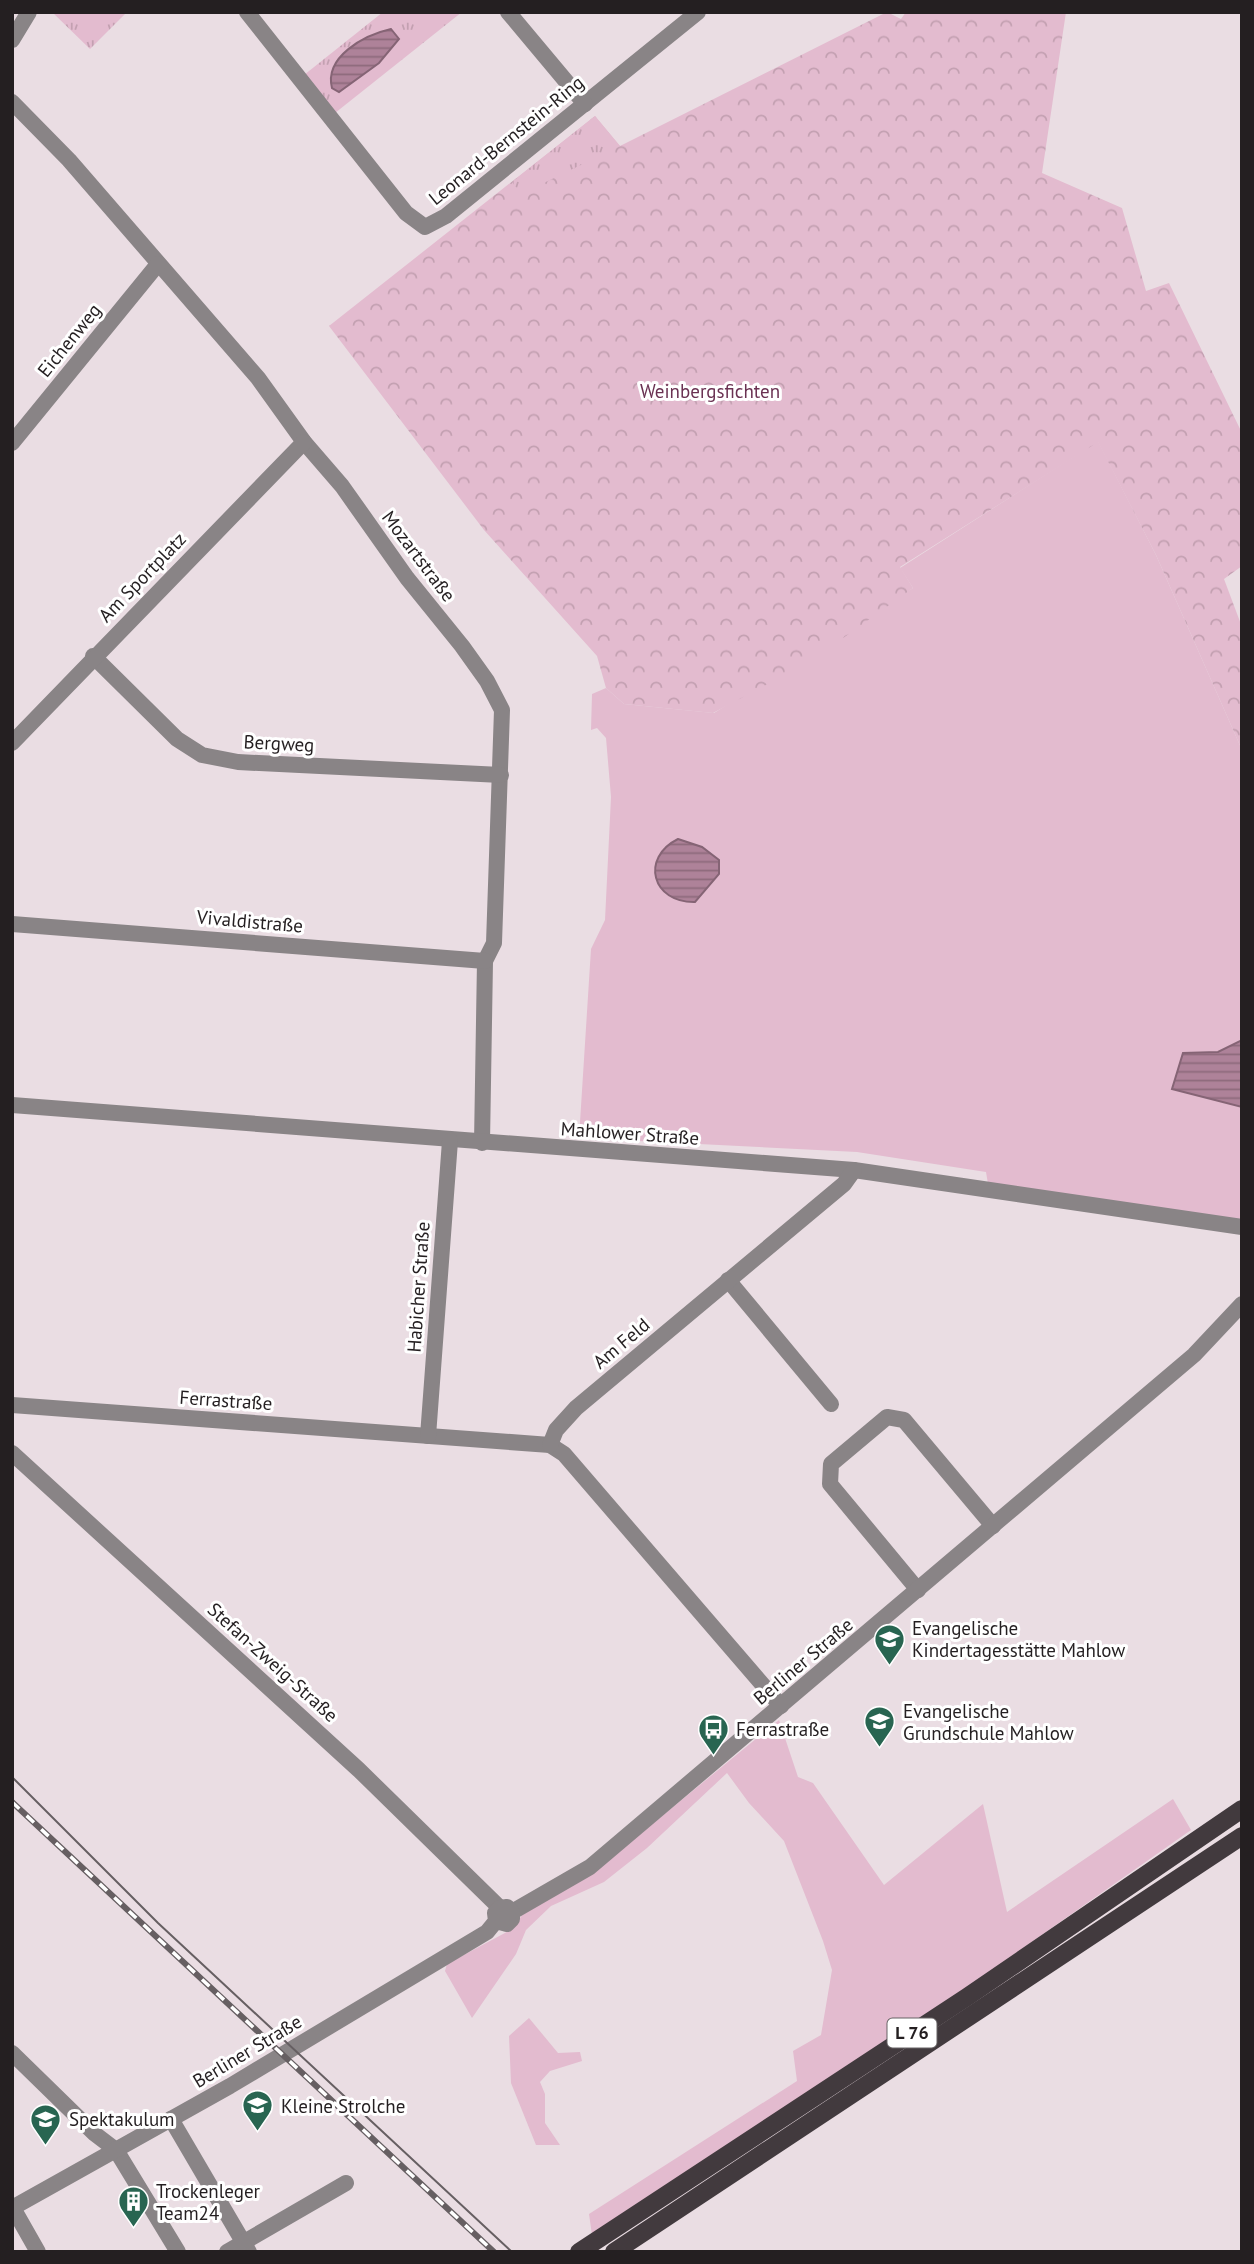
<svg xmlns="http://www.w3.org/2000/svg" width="1254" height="2264" viewBox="0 0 1254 2264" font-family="'PT Sans',sans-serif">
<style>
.green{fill:#e3bbcf}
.forest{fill:url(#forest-crowns)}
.park{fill:url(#park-tufts)}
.water{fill:url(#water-rules);stroke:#856475;stroke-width:2}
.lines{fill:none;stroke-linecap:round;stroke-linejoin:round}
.minor{stroke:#898486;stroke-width:16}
.major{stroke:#423a3e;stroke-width:18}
.tram{stroke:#665f62;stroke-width:2}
.rail-casing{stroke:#665f62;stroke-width:6}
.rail{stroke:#fff;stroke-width:3.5;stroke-dasharray:10;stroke-linecap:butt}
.labels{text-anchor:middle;stroke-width:6;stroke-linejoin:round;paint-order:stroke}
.shield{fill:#fff;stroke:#666264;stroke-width:2}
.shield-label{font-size:18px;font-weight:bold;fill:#241f21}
.street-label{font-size:19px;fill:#241f21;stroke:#fff}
.park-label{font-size:19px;fill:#6a3152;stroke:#fff}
.poi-label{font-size:19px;fill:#241f21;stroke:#fff;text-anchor:start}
</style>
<defs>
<pattern id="forest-crowns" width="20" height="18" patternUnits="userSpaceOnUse" patternTransform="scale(1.75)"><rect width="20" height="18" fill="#e3bbcf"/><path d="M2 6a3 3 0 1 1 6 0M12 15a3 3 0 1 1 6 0" fill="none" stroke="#c3a0b1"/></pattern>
<pattern id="park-tufts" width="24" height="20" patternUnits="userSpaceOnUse" patternTransform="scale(1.75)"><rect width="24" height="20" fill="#e3bbcf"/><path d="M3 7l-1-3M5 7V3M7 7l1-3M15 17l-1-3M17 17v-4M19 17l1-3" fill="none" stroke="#c3a0b1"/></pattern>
<pattern id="water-rules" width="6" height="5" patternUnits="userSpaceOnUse" patternTransform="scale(1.75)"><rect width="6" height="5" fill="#ae8299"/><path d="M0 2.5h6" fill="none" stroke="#8d6a7c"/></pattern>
</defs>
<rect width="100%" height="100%" fill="#eadde3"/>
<g class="green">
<path d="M 1098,441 L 1156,555 L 1242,750 L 1242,1040 L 1218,1052 L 1183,1053 L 1172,1088 L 1242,1107 L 1242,1224 L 988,1184 L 986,1172 L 857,1152 L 579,1138 L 591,949 L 605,920 L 611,797 L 606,738 L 597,728 L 591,730 L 592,694 L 606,688 L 624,704 L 714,713 L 913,588 L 900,568 Z"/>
<path d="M 779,1720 L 798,1777 L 813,1783 L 884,1885 L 983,1804 L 1007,1912 L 1173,1799 L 1191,1830 L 942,2005 L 592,2235 L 589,2214 L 797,2081 L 793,2051 L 821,2035 L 832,1970 L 823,1941 L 784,1841 L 749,1803 L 727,1773 L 647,1848 L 604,1882 L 551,1906 L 526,1930 L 516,1954 L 472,2018 L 445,1971 L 447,1964 L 514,1928 L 522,1915 L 589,1876 Z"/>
<path d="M 529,2018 L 558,2053 L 580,2052 L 582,2061 L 550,2071 L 540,2082 L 545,2094 L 545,2123 L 560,2145 L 536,2145 L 511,2083 L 509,2036 Z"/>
</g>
<path class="forest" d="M 887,12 L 901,19 L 906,12 L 1066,12 L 1042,173 L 1122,208 L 1146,291 L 1169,283 L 1242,433 L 1242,566 L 1224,579 L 1242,627 L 1242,750 L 1156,555 L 1098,442 L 900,567 L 913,588 L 811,661 L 713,713 L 624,704 L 606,688 L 597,656 L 484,530 L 329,326 L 595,116 L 620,146 Z"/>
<g class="park">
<path d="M 52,12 L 127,12 L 90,49 Z"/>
<path d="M 383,12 L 462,12 L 330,117 L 299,79 Z"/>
<path d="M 595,116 L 620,146 L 521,194 L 512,182 Z"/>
</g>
<g class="water">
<path d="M 391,29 L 399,39 L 379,63 L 339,92 L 332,88 C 324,57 364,35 391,29 Z"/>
<path d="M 678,839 L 702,847 L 719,860 L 719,874 L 695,902 C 652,903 640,858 678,839 Z"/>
<path d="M 1242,1040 L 1242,1107 L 1172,1089 L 1183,1053 L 1218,1052 Z"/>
</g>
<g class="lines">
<g class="minor">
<path d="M 247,12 L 406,213 L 425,227 L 446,216 L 698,12"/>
<path d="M 508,12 L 585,104"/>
<path d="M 12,40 L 29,12"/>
<path d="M 12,102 L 69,160 L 258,378 L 304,442 L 342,486 L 407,578 L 462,646 L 487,681 L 502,710 L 494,943 L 485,961 L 482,1143"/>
<path d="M 12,443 L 158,264"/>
<path d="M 93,656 L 177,739 L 202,755 L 238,762 L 501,775"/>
<path d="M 12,743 L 304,442"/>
<path d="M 12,924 L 485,961"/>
<path d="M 12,1105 L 854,1170 L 1242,1227"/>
<path d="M 728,1280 L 831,1404"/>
<path d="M 12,1405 L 550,1445 L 564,1454 L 781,1706"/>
<path d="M 428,1436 L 450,1141"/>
<path d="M 550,1445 L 556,1430 L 576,1408 L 844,1184 L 854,1170"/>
<path d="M 12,1453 L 359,1770 L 500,1908"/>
<path d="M 918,1590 L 830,1484 L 831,1464 L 887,1417 L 904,1420 L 993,1526"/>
<path d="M 512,1912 L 590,1867 L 1194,1355 L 1242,1304"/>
<path d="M 12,2053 L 95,2134 L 116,2150 L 178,2252"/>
<path d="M 171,2119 L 249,2252"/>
<path d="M 12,2208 L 230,2086 L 487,1932 L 496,1921 L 495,1913 L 500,1908 L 507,1907 L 512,1912 L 512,1919 L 507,1924 L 496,1921"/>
<path d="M 13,2208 L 38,2252"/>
<path d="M 227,2252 L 346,2183"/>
</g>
<g class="major">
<path d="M 579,2252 L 967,1997 L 1242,1809"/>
<path d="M 614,2252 L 1242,1836"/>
</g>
<path class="tram" d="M 12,1777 L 158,1923 L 512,2252"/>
<defs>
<path id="rail" d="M 12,1802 L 494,2252"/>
</defs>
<use href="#rail" class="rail-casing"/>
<use href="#rail" class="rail"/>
</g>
<defs>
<symbol id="school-pin" viewBox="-11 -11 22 30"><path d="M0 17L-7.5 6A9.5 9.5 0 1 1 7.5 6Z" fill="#286551" stroke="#fff"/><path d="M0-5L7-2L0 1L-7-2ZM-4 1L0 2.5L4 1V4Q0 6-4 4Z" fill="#fff"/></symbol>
<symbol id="bus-pin" viewBox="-11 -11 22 30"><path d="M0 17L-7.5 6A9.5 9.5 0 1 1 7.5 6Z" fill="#286551" stroke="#fff"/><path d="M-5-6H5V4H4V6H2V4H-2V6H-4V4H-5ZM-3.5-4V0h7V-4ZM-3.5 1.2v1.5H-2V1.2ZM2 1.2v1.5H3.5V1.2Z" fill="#fff"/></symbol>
<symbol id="building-pin" viewBox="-11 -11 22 30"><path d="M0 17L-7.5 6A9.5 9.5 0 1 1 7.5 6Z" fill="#286551" stroke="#fff"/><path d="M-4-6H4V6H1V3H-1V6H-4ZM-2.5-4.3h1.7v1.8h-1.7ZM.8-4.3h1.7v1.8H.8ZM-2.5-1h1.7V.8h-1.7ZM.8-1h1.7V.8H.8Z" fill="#fff"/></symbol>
</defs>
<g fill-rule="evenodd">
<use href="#school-pin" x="872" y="1622" width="35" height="47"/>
<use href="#school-pin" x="862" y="1704" width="35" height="47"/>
<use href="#bus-pin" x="696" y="1712" width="35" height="47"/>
<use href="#school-pin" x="240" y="2088" width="35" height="47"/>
<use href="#school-pin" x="28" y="2102" width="35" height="47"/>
<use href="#building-pin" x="116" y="2184" width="35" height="47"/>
</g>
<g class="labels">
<rect class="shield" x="887.5" y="2018.5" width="49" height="29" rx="5"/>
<g class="shield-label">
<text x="912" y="2039">L 76</text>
</g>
<g class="street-label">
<text transform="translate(506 140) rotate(-39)" y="7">Leonard-Bernstein-Ring</text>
<text transform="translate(69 340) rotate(-51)" y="7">Eichenweg</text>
<text transform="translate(419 556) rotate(53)" y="7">Mozartstraße</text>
<text transform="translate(142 577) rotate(-46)" y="7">Am Sportplatz</text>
<text transform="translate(279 743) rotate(3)" y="7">Bergweg</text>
<text transform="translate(250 921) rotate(5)" y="7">Vivaldistraße</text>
<text transform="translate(630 1133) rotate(4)" y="7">Mahlower Straße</text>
<text transform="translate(418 1287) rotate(-86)" y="7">Habicher Straße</text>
<text transform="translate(621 1343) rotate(-40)" y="7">Am Feld</text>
<text transform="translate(226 1400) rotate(4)" y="7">Ferrastraße</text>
<text transform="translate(803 1661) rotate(-40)" y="7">Berliner Straße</text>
<text transform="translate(273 1662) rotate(42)" y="7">Stefan-Zweig-Straße</text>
<text transform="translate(247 2051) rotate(-31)" y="7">Berliner Straße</text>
</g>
<g class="park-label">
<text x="710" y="398">Weinbergsfichten</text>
</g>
<g class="poi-label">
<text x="912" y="1635">Evangelische<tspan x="912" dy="22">Kindertagesstätte Mahlow</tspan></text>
<text x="903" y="1718">Evangelische<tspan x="903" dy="22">Grundschule Mahlow</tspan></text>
<text x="736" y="1736">Ferrastraße</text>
<text x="281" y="2113">Kleine Strolche</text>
<text x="69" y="2126">Spektakulum</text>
<text x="156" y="2198">Trockenleger<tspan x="156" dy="22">Team24</tspan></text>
</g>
</g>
<rect width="1254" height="2264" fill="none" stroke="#241f21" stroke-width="28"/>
</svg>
